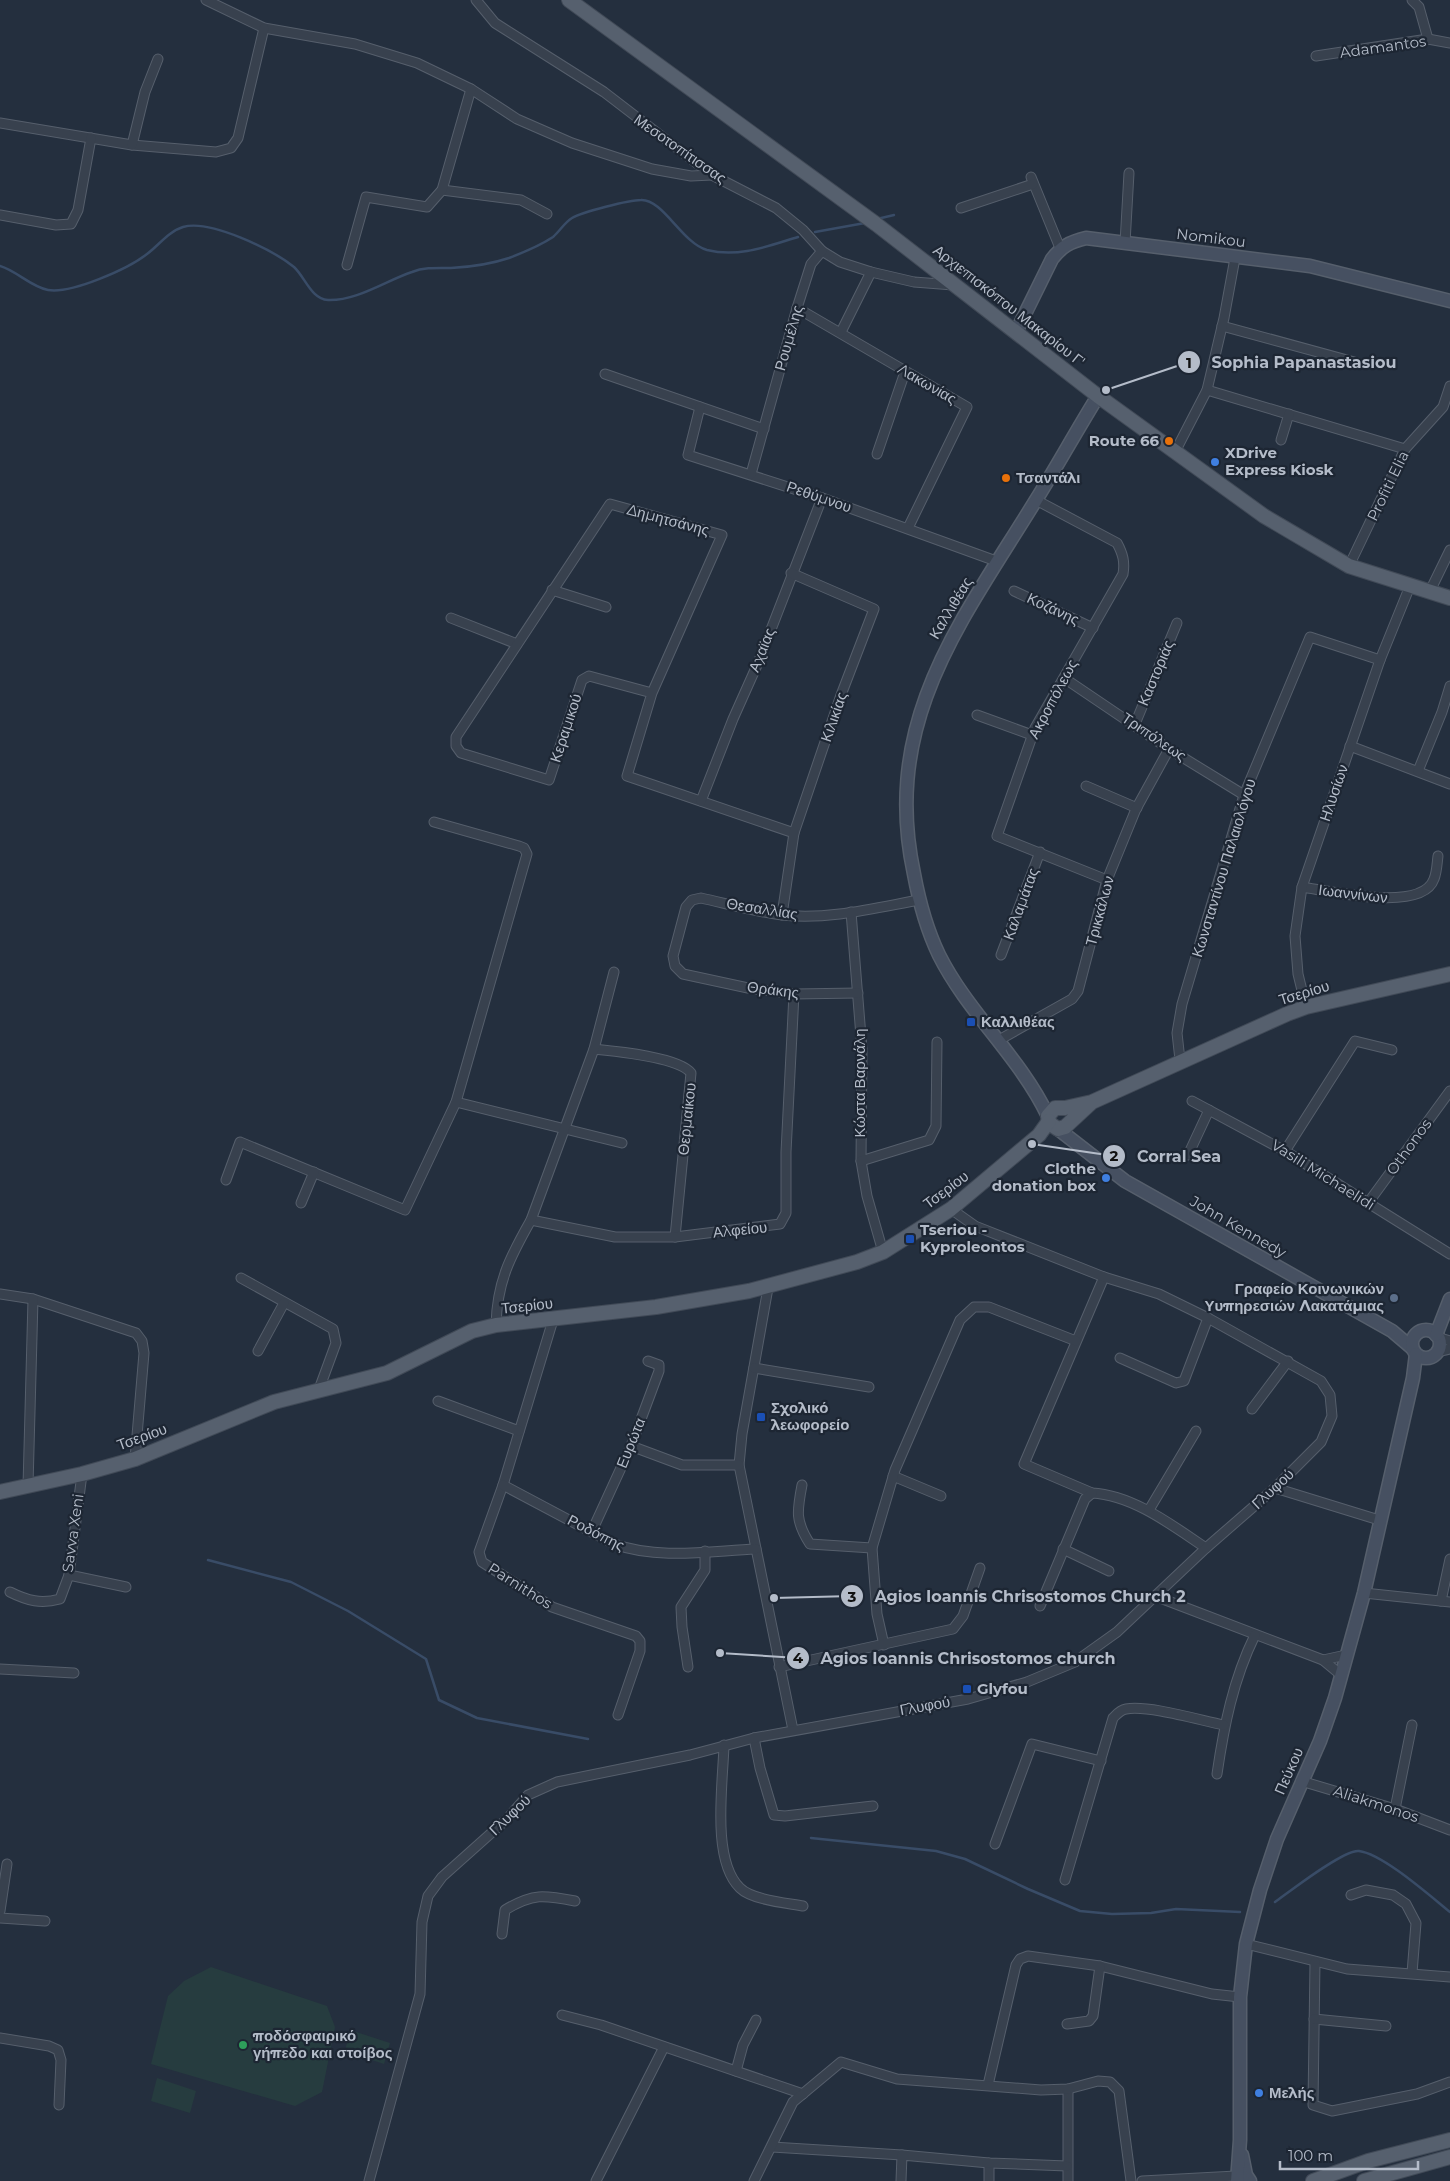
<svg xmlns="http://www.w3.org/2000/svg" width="1450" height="2181" viewBox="0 0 1450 2181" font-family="Montserrat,sans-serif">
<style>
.green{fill:#263c3f}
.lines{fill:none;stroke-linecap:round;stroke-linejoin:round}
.stream{stroke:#394c67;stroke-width:2.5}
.street-casing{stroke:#565f6c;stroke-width:11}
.secondary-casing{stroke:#565f6c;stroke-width:15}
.primary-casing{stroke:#414a57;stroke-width:16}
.street{stroke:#38414e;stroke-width:9}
.secondary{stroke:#465061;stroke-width:12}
.primary{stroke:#56606e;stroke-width:14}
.food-dot{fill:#e8710a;stroke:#1d2633;stroke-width:2}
.shop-dot{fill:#3f7fe0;stroke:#1d2633;stroke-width:2}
.transit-dot{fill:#1a4fb4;stroke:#1d2633;stroke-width:2}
.service-dot{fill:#5c6f8a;stroke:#1d2633;stroke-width:2}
.leisure-dot{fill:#2e9e5b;stroke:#1d2633;stroke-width:2}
.labels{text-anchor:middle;stroke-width:4.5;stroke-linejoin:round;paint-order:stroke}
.street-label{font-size:15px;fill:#b4bcc9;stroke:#1d2633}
.poi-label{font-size:15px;font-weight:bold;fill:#b4bcc9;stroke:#1d2633;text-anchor:start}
.leader{fill:none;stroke:#b4bcc9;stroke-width:2}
.callout-dot{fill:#b4bcc9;stroke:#1d2633;stroke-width:2}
.mark-label{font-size:15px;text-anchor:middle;font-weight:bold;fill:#111}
.callout-label{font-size:16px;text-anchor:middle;font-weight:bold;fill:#b4bcc9;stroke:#1d2633;stroke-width:4.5;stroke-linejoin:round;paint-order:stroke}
</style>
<rect width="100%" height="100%" fill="#242f3e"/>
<g class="green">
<path d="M 211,1967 L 327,2006 L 335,2027 L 322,2092 L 295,2106 L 151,2064 L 168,1996 L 184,1981 Z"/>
<path d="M 350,2030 L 390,2043 L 384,2064 L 345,2051 Z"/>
<path d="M 157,2078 L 196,2091 L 190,2113 L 151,2101 Z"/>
</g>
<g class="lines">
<g class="stream">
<path d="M 877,219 L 894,215"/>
<path d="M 815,232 L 865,223"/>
<path d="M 0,266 C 17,271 31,287 48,290 C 71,294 128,269 147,254 C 158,246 169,231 183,227 C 210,219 273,250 294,267 C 305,277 311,299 328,300 C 357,301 385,281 412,272 C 424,267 438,268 451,268 C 470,267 491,264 509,258 C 522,253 541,245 553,237 C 560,231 564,223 572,218 C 582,212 629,200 641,200 C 663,199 682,243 707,250 C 739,258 768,246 798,237"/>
<path d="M 208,1560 L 291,1582 L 348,1611 L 426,1659 L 439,1700 L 477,1718 L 588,1739"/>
<path d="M 811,1838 L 936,1851 L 965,1859 L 1028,1889 L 1080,1911 L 1112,1914 L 1151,1913 L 1176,1909 L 1240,1912"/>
<path d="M 1275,1902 C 1289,1892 1344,1849 1359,1851 C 1383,1854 1430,1896 1450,1912"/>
</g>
<defs>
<g id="street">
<path d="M 206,0 L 264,28 L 355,44 L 417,63 L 471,89 L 517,119 L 572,143 L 652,169 L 691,176 L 712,175"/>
<path d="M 476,0 L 495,23 L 604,92 L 712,175 L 776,208 L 803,230 L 822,251 L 840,262 L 871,272 L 914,282 L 953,285"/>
<path d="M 1412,0 L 1419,7 L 1428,39"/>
<path d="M 1316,56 L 1428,39 L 1450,43"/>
<path d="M 0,123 L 132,145 L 216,152 L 231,148 L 238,138 L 264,28"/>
<path d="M 132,145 L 145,92 L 158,59"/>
<path d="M 1031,177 L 1060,248"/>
<path d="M 442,190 L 521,200 L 547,214"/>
<path d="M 961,208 L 1033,184"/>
<path d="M 0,215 L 56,225 L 71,224 L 78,210 L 91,138"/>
<path d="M 1125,243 L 1129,173"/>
<path d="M 347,265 L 366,197 L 427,207 L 442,190 L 471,89"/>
<path d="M 797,308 L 967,407 L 908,528"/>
<path d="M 1222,326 L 1358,363"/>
<path d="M 841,332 L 871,272"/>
<path d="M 605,374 L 764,429"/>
<path d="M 1207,390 L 1405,449"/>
<path d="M 700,407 L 688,455 L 822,498 L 996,561"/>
<path d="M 1281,440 L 1289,414"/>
<path d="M 1176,450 L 1207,390 L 1224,318 L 1235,258"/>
<path d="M 877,454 L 905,372"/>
<path d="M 751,474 L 797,308 L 811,264 L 822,251"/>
<path d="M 1036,500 L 1117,543 C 1123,554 1125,562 1123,574 L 1035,728 L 997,836 L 1107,880"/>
<path d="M 1349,566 L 1405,449 L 1443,407 L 1450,386"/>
<path d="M 552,590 L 606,607"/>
<path d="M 1014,591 L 1093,628"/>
<path d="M 1430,591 L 1450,550"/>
<path d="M 451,618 L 517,644"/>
<path d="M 1064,678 L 1169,749 L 1244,795"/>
<path d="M 652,693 L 589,676 L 582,680 L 549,780 L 461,753 L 456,746 L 456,737 L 610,504 L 722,535 L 652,693 L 627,776 L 794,833"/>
<path d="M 977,715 L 1032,735"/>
<path d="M 1135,724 L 1177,623"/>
<path d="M 1350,746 L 1450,784"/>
<path d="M 1418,771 L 1442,712 L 1450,686"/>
<path d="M 1086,786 L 1137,808"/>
<path d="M 701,801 L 733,719 L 758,663 L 822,498"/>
<path d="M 1302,887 C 1330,891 1422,913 1434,879 C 1437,872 1437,863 1438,856"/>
<path d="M 851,912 L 862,1049 L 861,1161 L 867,1196 L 883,1252"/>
<path d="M 782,915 L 794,833 L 841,695 L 874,609 L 791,573"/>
<path d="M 1001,955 L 1040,852"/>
<path d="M 858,993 L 794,994 L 748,988 L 683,974 L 675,966 L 673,956 L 686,907 L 692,900 L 701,898 C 728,904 756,912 783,915 C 828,920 875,908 919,900"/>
<path d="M 1306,1007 L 1298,974 L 1295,936 L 1302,887 L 1380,660 L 1410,586"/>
<path d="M 999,1040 L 1072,999 L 1078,991 L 1107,880 L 1136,809 L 1169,749"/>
<path d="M 594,1049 C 614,1051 679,1057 691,1073 L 675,1237"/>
<path d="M 1180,1060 L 1177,1033 L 1182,1004 L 1244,795 L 1310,637 L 1380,660"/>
<path d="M 1192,1101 L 1285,1151 L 1450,1254"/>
<path d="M 456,1102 L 622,1143"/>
<path d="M 1285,1151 L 1355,1041 L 1392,1050"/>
<path d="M 1188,1155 L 1209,1110"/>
<path d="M 861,1161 L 929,1140 L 936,1126 L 937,1042"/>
<path d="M 226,1180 L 240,1142 L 405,1210 L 456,1102 L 527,854 L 524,848 L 519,846 L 434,822"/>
<path d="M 301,1203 L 314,1172"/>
<path d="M 1368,1203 L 1450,1091"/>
<path d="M 531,1220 L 615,1237 L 675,1237 L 780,1224 L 786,1213 L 786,1152 L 794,994"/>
<path d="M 1104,1277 L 1024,1464 L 1092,1493 C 1133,1495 1173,1526 1206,1548"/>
<path d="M 241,1278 L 333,1329 L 336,1343 L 318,1392"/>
<path d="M 768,1288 L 742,1434 L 739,1465 L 793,1730"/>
<path d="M 0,1294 L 33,1299 L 136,1333 L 142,1341 L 144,1353 L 135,1459"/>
<path d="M 553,1320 L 503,1485 L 479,1552 L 482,1562 L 552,1607 L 636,1636 L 640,1641 L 640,1651 L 618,1715"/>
<path d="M 496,1325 C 497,1282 510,1257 531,1220 L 594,1049 L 614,972"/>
<path d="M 1437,1337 L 1450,1341"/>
<path d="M 258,1351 L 284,1303"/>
<path d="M 1437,1352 L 1450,1349"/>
<path d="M 1120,1358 L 1176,1383 L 1184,1381 L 1208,1318"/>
<path d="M 754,1368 L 869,1387"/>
<path d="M 438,1401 L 519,1431"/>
<path d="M 1252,1409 L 1288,1361"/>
<path d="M 631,1446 L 682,1465 L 739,1465"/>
<path d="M 893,1476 L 941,1496"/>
<path d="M 503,1485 L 614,1544 C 659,1560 709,1551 756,1549"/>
<path d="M 802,1485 C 797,1511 795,1521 810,1544 L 872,1548"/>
<path d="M 28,1486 L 33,1299"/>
<path d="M 1275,1488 L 1379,1520"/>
<path d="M 1149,1510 L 1196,1431"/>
<path d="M 592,1531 L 631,1446 L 659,1371 L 659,1365 L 648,1361"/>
<path d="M 1063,1549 L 1109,1571"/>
<path d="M 69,1575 L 126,1587"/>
<path d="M 10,1592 C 28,1601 41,1604 60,1599 L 69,1575 L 82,1474"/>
<path d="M 1364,1593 L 1450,1602"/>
<path d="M 1155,1596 L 1323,1660 L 1341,1675"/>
<path d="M 1441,1601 L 1450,1559"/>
<path d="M 1040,1606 L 1085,1499 L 1092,1493"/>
<path d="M 884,1645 L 877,1614 L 872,1548 L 895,1470 L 960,1320 L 974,1307 L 989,1307 L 1076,1341"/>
<path d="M 1323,1660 L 1346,1655"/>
<path d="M 688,1667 L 682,1627 L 681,1607 L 705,1570 L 705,1551"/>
<path d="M 779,1667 L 953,1629 L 963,1616 L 980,1568"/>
<path d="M 0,1669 L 74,1673"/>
<path d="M 754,1738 L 760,1768 L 774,1815 L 785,1816 L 873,1806"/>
<path d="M 724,1745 C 723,1783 711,1860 740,1888 C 752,1900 787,1903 803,1906"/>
<path d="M 1217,1774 C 1224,1726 1233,1680 1255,1635"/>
<path d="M 1301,1781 L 1395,1809 L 1450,1830"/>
<path d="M 1395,1809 L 1412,1725"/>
<path d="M 995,1844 L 1032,1744 L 1101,1761"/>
<path d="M 1065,1880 L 1113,1718 C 1117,1714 1120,1710 1126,1709 C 1149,1705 1199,1720 1224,1725"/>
<path d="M 1351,1895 L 1366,1890 L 1393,1895 L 1406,1904 L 1416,1923 L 1412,1973"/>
<path d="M 0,1911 L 7,1864"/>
<path d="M 0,1918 L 45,1921"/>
<path d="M 502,1934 L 505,1910 C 533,1893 544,1895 575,1901"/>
<path d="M 1246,1944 L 1347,1969 L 1450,1977"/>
<path d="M 1315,1962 L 1313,2105 L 1332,2111 L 1417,2094 L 1450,2082"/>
<path d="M 1100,1966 L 1212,1994 L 1240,1997"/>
<path d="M 562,2015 L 601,2025 L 803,2094"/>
<path d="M 1314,2019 L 1386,2026"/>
<path d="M 0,2038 L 49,2046 L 58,2050 L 61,2060 L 59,2105"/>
<path d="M 736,2071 L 743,2045 L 756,2020"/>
<path d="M 988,2085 L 1016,1965 L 1020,1959 L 1028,1956 L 1100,1966 L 1093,2016 L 1089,2021 L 1067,2024"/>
<path d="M 1068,2089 L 1068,2181"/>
<path d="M 772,2147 L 902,2155"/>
<path d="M 989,2163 L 989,2181"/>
<path d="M 369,2181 L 420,1994 L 422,1922 L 428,1896 L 442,1877 L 508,1818 L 528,1795 L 557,1782 L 690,1755 L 754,1738 L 968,1699 L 1027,1682 L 1075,1662 L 1117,1632 L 1206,1548 L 1275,1488 L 1321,1442 L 1332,1416 L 1330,1395 L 1321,1381 L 1208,1318 L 1159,1294 L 1104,1277 L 975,1226 L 951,1209"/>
<path d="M 596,2181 L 664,2047"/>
<path d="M 754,2181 L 793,2102 L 841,2062 L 897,2079 L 1041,2090 L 1068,2089 L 1098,2081 L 1110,2082 L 1119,2091 L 1131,2181"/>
<path d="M 901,2181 L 902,2155 L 989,2163 L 1067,2166"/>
<path d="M 1142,2181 L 1236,2176"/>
</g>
<g id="secondary">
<path d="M 1016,332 L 1052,259 C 1062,246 1070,242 1086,238 L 1310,266 L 1450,301"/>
<path d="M 1048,1116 C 1020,1057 968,1013 939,955 C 927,930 919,901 914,874 C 881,721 961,622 1036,500 C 1057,466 1077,430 1098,396"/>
<path d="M 1058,1129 L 1125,1181 L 1392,1331 L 1412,1348"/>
<circle cx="1426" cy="1344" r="14"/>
<path d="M 1436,1335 L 1450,1299"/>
<path d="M 1242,2155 L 1246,2175 L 1250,2181"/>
<path d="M 1237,2181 L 1240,2140 L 1240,1997 L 1246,1944 L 1260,1890 L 1277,1839 L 1320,1741 L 1335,1698 L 1364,1593 L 1413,1378 L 1416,1354"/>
</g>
<g id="primary">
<path d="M 569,0 L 876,224 L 1098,396 L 1264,516 L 1349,566 L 1450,598"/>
<path d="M 1092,1102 L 1065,1127 L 1058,1129 L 1049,1123 L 1048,1116 L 1055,1108 L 1065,1108 L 1092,1102 L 1287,1014 L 1306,1007 L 1450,974"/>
<path d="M 0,1492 L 82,1474 L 135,1459 L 274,1402 L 387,1373 L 472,1331 L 496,1325 L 656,1307 L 749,1291 L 857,1262 L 883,1252 L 951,1209 L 1039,1135 L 1049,1121"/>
<path d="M 1313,2181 L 1368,2161 L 1450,2140"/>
<path d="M 1364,2181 L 1450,2157"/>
</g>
</defs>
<use href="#street" class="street-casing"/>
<use href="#secondary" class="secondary-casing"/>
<use href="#primary" class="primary-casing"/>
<use href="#street" class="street"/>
<use href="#secondary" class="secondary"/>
<use href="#primary" class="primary"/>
</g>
<g class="food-dot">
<circle cx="1169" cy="441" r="5"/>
<circle cx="1006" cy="478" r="5"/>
</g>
<g class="shop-dot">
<circle cx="1215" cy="462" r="5"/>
<circle cx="1106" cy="1178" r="5"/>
<circle cx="1259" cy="2093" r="5"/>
</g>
<g class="transit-dot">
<rect x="966" y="1017" width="10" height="10" rx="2.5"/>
<rect x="905" y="1234" width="10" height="10" rx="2.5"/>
<rect x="756" y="1412" width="10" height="10" rx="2.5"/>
<rect x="962" y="1684" width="10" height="10" rx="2.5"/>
</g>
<circle class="service-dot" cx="1394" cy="1298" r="5"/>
<circle class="leisure-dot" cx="243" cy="2045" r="5"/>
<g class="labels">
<g class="street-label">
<text transform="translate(1383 47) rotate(-8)" y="5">Adamantos</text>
<text transform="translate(680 149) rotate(35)" y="5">Μεσοτοπίτισσας</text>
<text transform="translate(1211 238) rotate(7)" y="5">Nomikou</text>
<text transform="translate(1009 306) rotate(38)" y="5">Αρχιεπισκόπου Μακαρίου Γ'</text>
<text transform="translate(789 338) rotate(-74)" y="5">Ρουμέλης</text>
<text transform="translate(927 384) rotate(30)" y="5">Λακωνίας</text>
<text transform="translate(1388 486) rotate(-64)" y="5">Profiti Elia</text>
<text transform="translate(819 497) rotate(19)" y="5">Ρεθύμνου</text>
<text transform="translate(668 520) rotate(15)" y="5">Δημητσάνης</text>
<text transform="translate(951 608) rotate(-59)" y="5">Καλλιθέας</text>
<text transform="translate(1053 609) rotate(25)" y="5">Κοζάνης</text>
<text transform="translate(762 650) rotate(-68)" y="5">Αχαϊας</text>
<text transform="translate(1156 673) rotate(-67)" y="5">Καστοριάς</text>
<text transform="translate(1053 699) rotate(-62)" y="5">Ακροπόλεως</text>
<text transform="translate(834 717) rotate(-71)" y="5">Κιλικίας</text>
<text transform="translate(566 728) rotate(-72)" y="5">Κεραμικού</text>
<text transform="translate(1154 737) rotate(34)" y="5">Τριπόλεως</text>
<text transform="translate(1334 793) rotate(-71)" y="5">Ηλυσίων</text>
<text transform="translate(1224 868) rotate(-73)" y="5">Κωνσταντίνου Παλαιολόγου</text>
<text transform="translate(1353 894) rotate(7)" y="5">Ιωαννίνων</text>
<text transform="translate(1021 904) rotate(-70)" y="5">Καλαμάτας</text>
<text transform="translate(762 909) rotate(9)" y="5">Θεσαλλίας</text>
<text transform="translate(1100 911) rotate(-75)" y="5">Τρικκάλων</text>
<text transform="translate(773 990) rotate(7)" y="5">Θράκης</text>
<text transform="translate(1304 993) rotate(-17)" y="5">Τσερίου</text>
<text transform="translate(860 1083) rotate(-90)" y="5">Κώστα Βαρνάλη</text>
<text transform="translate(687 1119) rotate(-84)" y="5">Θερμαίκου</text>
<text transform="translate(1409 1147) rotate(-54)" y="5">Othonos</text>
<text transform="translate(1323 1175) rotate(32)" y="5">Vasili Michaelidi</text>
<text transform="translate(946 1190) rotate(-37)" y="5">Τσερίου</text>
<text transform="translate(1238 1227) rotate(30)" y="5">John Kennedy</text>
<text transform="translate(740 1230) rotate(-6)" y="5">Αλφείου</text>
<text transform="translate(527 1306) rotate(-6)" y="5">Τσερίου</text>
<text transform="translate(142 1437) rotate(-20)" y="5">Τσερίου</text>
<text transform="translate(631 1443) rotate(-68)" y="5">Ευρώτα</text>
<text transform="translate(1273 1489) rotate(-43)" y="5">Γλυφού</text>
<text transform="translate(73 1533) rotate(-82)" y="5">Savva Xeni</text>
<text transform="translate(596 1533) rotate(27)" y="5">Ροδόπης</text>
<text transform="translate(520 1586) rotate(32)" y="5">Parnithos</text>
<text transform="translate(925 1706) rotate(-10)" y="5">Γλυφού</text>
<text transform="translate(1289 1771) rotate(-66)" y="5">Πεύκου</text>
<text transform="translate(1376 1804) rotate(18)" y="5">Aliakmonos</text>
<text transform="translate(510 1815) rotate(-44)" y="5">Γλυφού</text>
</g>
<g class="poi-label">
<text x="1159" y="446" text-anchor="end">Route 66</text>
<text x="1225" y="458">XDrive<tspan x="1225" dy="17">Express Kiosk</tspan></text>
<text x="1016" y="483">Τσαντάλι</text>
<text x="981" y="1027">Καλλιθέας</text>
<text x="1096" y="1174" text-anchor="end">Clothe<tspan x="1096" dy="17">donation box</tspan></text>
<text x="920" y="1235">Tseriou -<tspan x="920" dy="17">Kyproleontos</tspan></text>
<text x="1384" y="1294" text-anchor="end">Γραφείο Κοινωνικών<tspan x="1384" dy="17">Υυπηρεσιών Λακατάμιας</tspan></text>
<text x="771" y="1413">Σχολικό<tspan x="771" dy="17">λεωφορείο</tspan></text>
<text x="977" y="1694">Glyfou</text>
<text x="253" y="2041">ποδόσφαιρικό<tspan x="253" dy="17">γήπεδο και στοίβος</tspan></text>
<text x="1269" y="2098">Μελής</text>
</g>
</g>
<path class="leader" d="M1106 390L1189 362M1032 1144L1114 1156M774 1598L852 1596M720 1653L798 1658"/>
<g class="callout-dot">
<circle cx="1106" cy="390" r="5"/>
<circle cx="1032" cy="1144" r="5"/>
<circle cx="774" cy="1598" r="5"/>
<circle cx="720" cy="1653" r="5"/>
<circle cx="1189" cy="362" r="12"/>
<circle cx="1114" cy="1156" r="12"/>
<circle cx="852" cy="1596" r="12"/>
<circle cx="798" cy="1658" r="12"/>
</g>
<g class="mark-label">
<text x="1189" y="368">1</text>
<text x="1114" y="1161">2</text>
<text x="852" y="1602">3</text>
<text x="798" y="1663">4</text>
</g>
<g class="callout-label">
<text x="1304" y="368">Sophia Papanastasiou</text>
<text x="1179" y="1162">Corral Sea</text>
<text x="1030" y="1602">Agios Ioannis Chrisostomos Church 2</text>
<text x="968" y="1664">Agios Ioannis Chrisostomos church</text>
</g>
<path d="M1280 2161v8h138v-8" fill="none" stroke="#b4bcc9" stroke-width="2.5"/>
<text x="1288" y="2161" font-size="15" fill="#b4bcc9" stroke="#1d2633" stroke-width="4" paint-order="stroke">100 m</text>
</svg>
